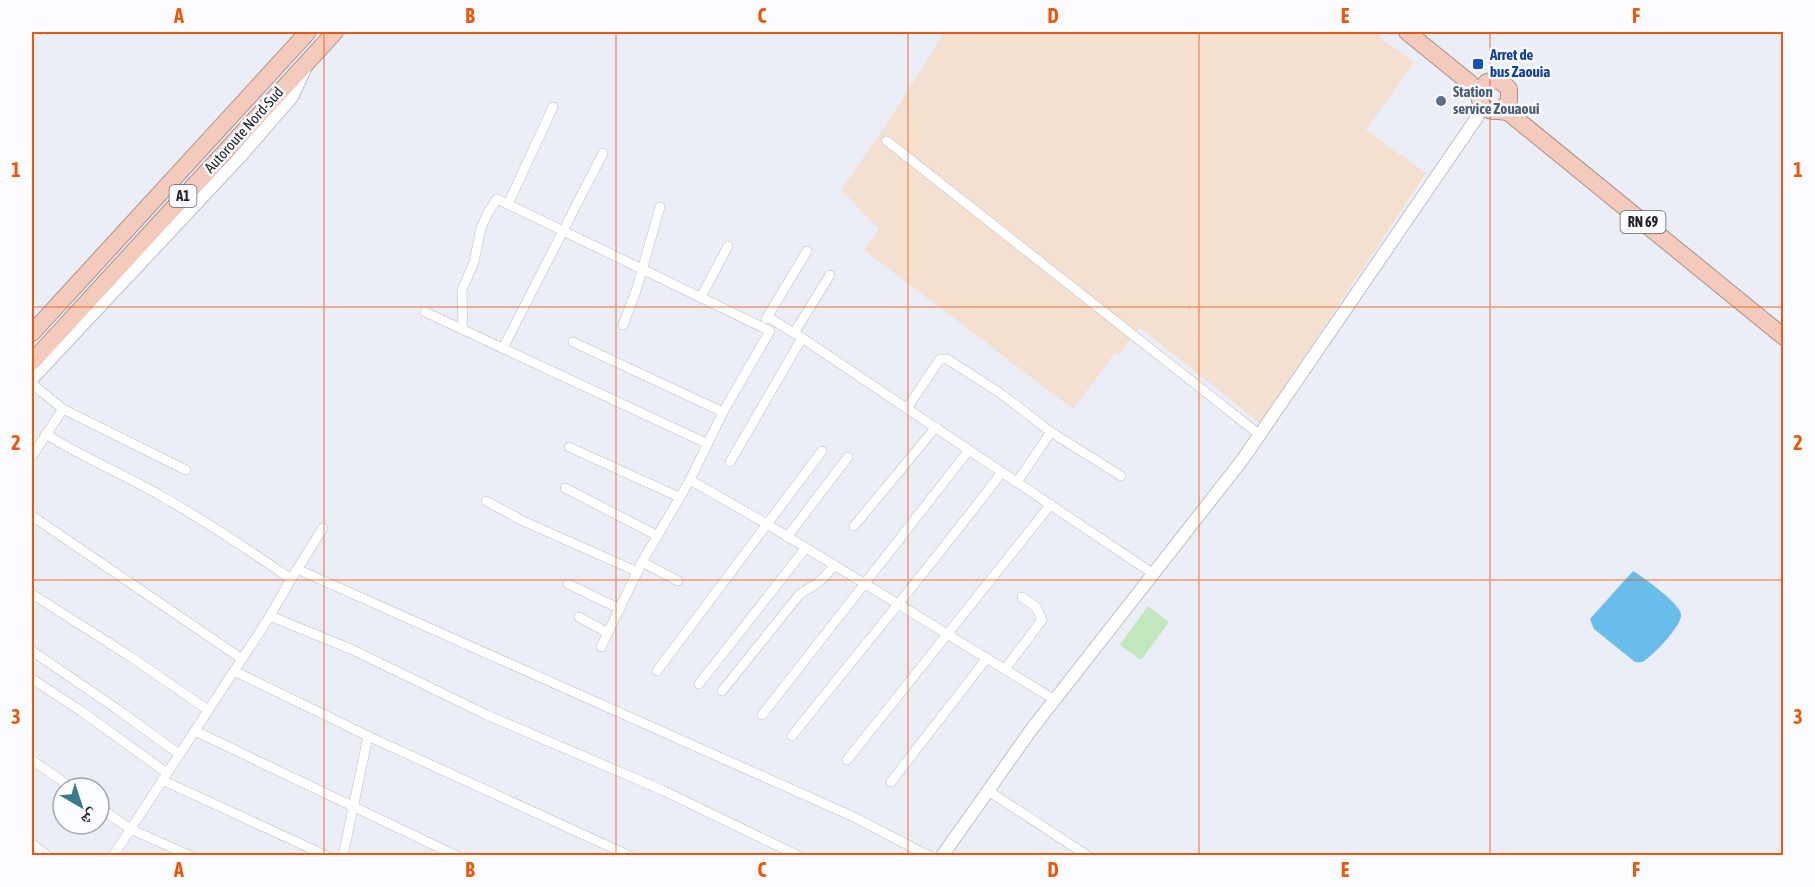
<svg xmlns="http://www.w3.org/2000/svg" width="1815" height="887" viewBox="0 0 1815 887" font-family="'Asap Condensed','Noto Naskh Arabic',sans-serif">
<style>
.industrial{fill:#f4e0d0}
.green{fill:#c2e6bd}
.water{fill:#69bdea}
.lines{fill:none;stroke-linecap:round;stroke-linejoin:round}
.street-casing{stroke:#bcbec8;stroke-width:10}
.secondary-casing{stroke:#bcbec8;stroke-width:14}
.highway-casing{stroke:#aa9088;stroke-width:18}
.street{stroke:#fff;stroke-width:9}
.secondary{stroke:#fff;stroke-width:12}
.highway{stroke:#f3cabc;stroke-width:16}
.grid{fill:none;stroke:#e8590c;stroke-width:1.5;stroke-opacity:0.55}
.transit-dot{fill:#1a4fb4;stroke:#fafbff;stroke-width:2}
.service-dot{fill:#5c6f8a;stroke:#fafbff;stroke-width:2}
.labels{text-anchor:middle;stroke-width:5;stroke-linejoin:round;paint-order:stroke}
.shield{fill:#fafbff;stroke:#646468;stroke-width:1.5}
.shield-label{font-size:14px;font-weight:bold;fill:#232428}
.transit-label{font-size:15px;font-weight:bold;fill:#164399;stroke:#fafbff;text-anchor:start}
.service-label{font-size:15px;font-weight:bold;fill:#4e5e75;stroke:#fafbff;text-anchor:start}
.street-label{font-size:15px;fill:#232428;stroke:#fafbff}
.neatline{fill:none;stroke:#e8590c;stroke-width:2}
.grid-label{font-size:20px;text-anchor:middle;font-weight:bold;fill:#e8590c}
</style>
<rect width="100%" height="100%" fill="#ebedf7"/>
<path class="industrial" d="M 945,32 L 1381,32 L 1378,36 L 1414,62 L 1366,130 L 1426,173 L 1260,423 L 1139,327 L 1119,355 L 1115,353 L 1073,409 L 864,250 L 879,229 L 841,190 L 886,125 Z"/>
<path class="green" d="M 1148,606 L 1169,622 L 1141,660 L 1120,645 Z"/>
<path class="water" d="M 1633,571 C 1642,576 1680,604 1681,614 C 1683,625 1653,655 1644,661 C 1640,663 1640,662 1635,662 L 1594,629 L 1590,619 Z"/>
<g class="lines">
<defs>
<g id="street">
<path d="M 887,141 L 1260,435"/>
<path d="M 508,204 L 553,107"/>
<path d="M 701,297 L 728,246"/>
<path d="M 425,312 L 706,443"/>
<path d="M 766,319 L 807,251"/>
<path d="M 623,325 L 636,291 L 660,207"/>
<path d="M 463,330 L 462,290 L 474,262 L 481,228 L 489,211 L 497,199 L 770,331 L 723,412 L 690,480 L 642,562 L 601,647"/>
<path d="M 794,333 L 830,275"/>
<path d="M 802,338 L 1152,573"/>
<path d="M 573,342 L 723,412"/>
<path d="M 503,348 L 603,153"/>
<path d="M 32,384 L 63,409 L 186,470"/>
<path d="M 907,408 L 940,359 L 947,359 L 1000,393 L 1051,432 L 1121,476"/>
<path d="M 46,434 C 85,459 124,474 163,497 C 207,522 249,550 291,579"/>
<path d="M 569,447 L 679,497"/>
<path d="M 32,456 L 63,409"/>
<path d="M 730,462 L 802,338 L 768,317"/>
<path d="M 690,480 L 767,524 L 1055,700"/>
<path d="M 1017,482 L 1051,432"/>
<path d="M 565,488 L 658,536"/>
<path d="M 486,501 L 523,521 L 638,572"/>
<path d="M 32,516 L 242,659"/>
<path d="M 854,526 L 936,427"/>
<path d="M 787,537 L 848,457"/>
<path d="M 642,562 L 678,581"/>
<path d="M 297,569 L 854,817 L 929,856"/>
<path d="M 568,584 L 620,609"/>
<path d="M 32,594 L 131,657 L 208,710"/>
<path d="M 270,616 L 353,650 L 487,715 L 662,790 L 799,856"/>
<path d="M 579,617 L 608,633"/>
<path d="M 32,651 L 117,709 L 179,754"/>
<path d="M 1005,669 L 1042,620 L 1036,607 L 1022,597"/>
<path d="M 234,671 L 368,736 L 630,856"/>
<path d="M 657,671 L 822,451"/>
<path d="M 32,679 L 81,711 L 167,773"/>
<path d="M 699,684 L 805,549"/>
<path d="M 722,691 L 799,595 C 805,590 810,588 816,584 C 823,580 828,572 834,566"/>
<path d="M 762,715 L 969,450"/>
<path d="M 195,731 L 457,856"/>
<path d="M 792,736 C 862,648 934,562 1002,472"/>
<path d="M 32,760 L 72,788"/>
<path d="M 847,760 L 1051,504"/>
<path d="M 162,780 L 327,856"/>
<path d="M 891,782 L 987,658"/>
<path d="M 987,790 L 1088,856"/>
<path d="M 99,807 L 130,829 L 191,856"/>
<path d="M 32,844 L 48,856"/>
<path d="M 113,856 L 270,616 L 291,579 L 323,528"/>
<path d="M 343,856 L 368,736"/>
</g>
<g id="secondary">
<path d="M 32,379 L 239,158 L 292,97 L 305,69"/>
<path d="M 942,856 L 1031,730 L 1243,459 L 1478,116 L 1480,100"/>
</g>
<g id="highway">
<path d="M 1407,32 L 1470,83 L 1479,96"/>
<path d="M 1501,110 L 1509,101 L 1509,89 L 1499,80 L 1487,82 C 1478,90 1476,105 1489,110 C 1496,112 1502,110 1509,113 L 1784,337"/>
<path d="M 32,333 L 308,32"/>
<path d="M 32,362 L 335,32"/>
</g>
</defs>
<use href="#street" class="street-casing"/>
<use href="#secondary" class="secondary-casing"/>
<use href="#highway" class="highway-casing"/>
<use href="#street" class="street"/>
<use href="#secondary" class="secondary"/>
<use href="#highway" class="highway"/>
</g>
<path class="grid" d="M 324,32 L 324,856M 616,32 L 616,856M 908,32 L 908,856M 1199,32 L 1199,856M 1490,32 L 1490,856M 32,307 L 1784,307M 32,580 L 1784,580"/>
<rect class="transit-dot" x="1472" y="58" width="12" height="12" rx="3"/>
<circle class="service-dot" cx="1441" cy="101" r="6"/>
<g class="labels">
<g class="shield">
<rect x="169.5" y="185" width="27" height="22" rx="4.5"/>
<rect x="1620.5" y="211" width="45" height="22" rx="4.5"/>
</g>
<g class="shield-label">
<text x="183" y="201">A1</text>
<text x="1643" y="227">RN 69</text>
</g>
<g class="transit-label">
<text x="1490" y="60">Arret de<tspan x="1490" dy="17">bus Zaouia</tspan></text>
</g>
<g class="service-label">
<text x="1453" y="97">Station<tspan x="1453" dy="17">service Zouaoui</tspan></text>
</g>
<g class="street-label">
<text transform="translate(244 130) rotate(-48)" y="5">Autoroute Nord-Sud</text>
</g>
</g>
<rect width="1815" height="887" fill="none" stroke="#fafbff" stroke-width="66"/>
<g transform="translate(81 806) rotate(141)"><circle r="28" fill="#fafbff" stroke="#a4a5a9" stroke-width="1.5"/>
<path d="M0-4.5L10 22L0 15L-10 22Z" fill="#387c8b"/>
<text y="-9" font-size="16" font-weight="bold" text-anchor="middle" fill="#232428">ش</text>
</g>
<rect x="33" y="33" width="1749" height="821" class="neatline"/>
<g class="grid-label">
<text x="179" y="23">A</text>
<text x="470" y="23">B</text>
<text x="762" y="23">C</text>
<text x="1053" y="23">D</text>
<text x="1345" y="23">E</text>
<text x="1636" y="23">F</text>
<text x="16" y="177">1</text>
<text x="1798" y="177">1</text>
<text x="16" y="450">2</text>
<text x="1798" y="450">2</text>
<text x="16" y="724">3</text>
<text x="1798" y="724">3</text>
<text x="179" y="877">A</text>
<text x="470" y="877">B</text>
<text x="762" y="877">C</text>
<text x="1053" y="877">D</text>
<text x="1345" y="877">E</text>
<text x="1636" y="877">F</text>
</g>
</svg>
